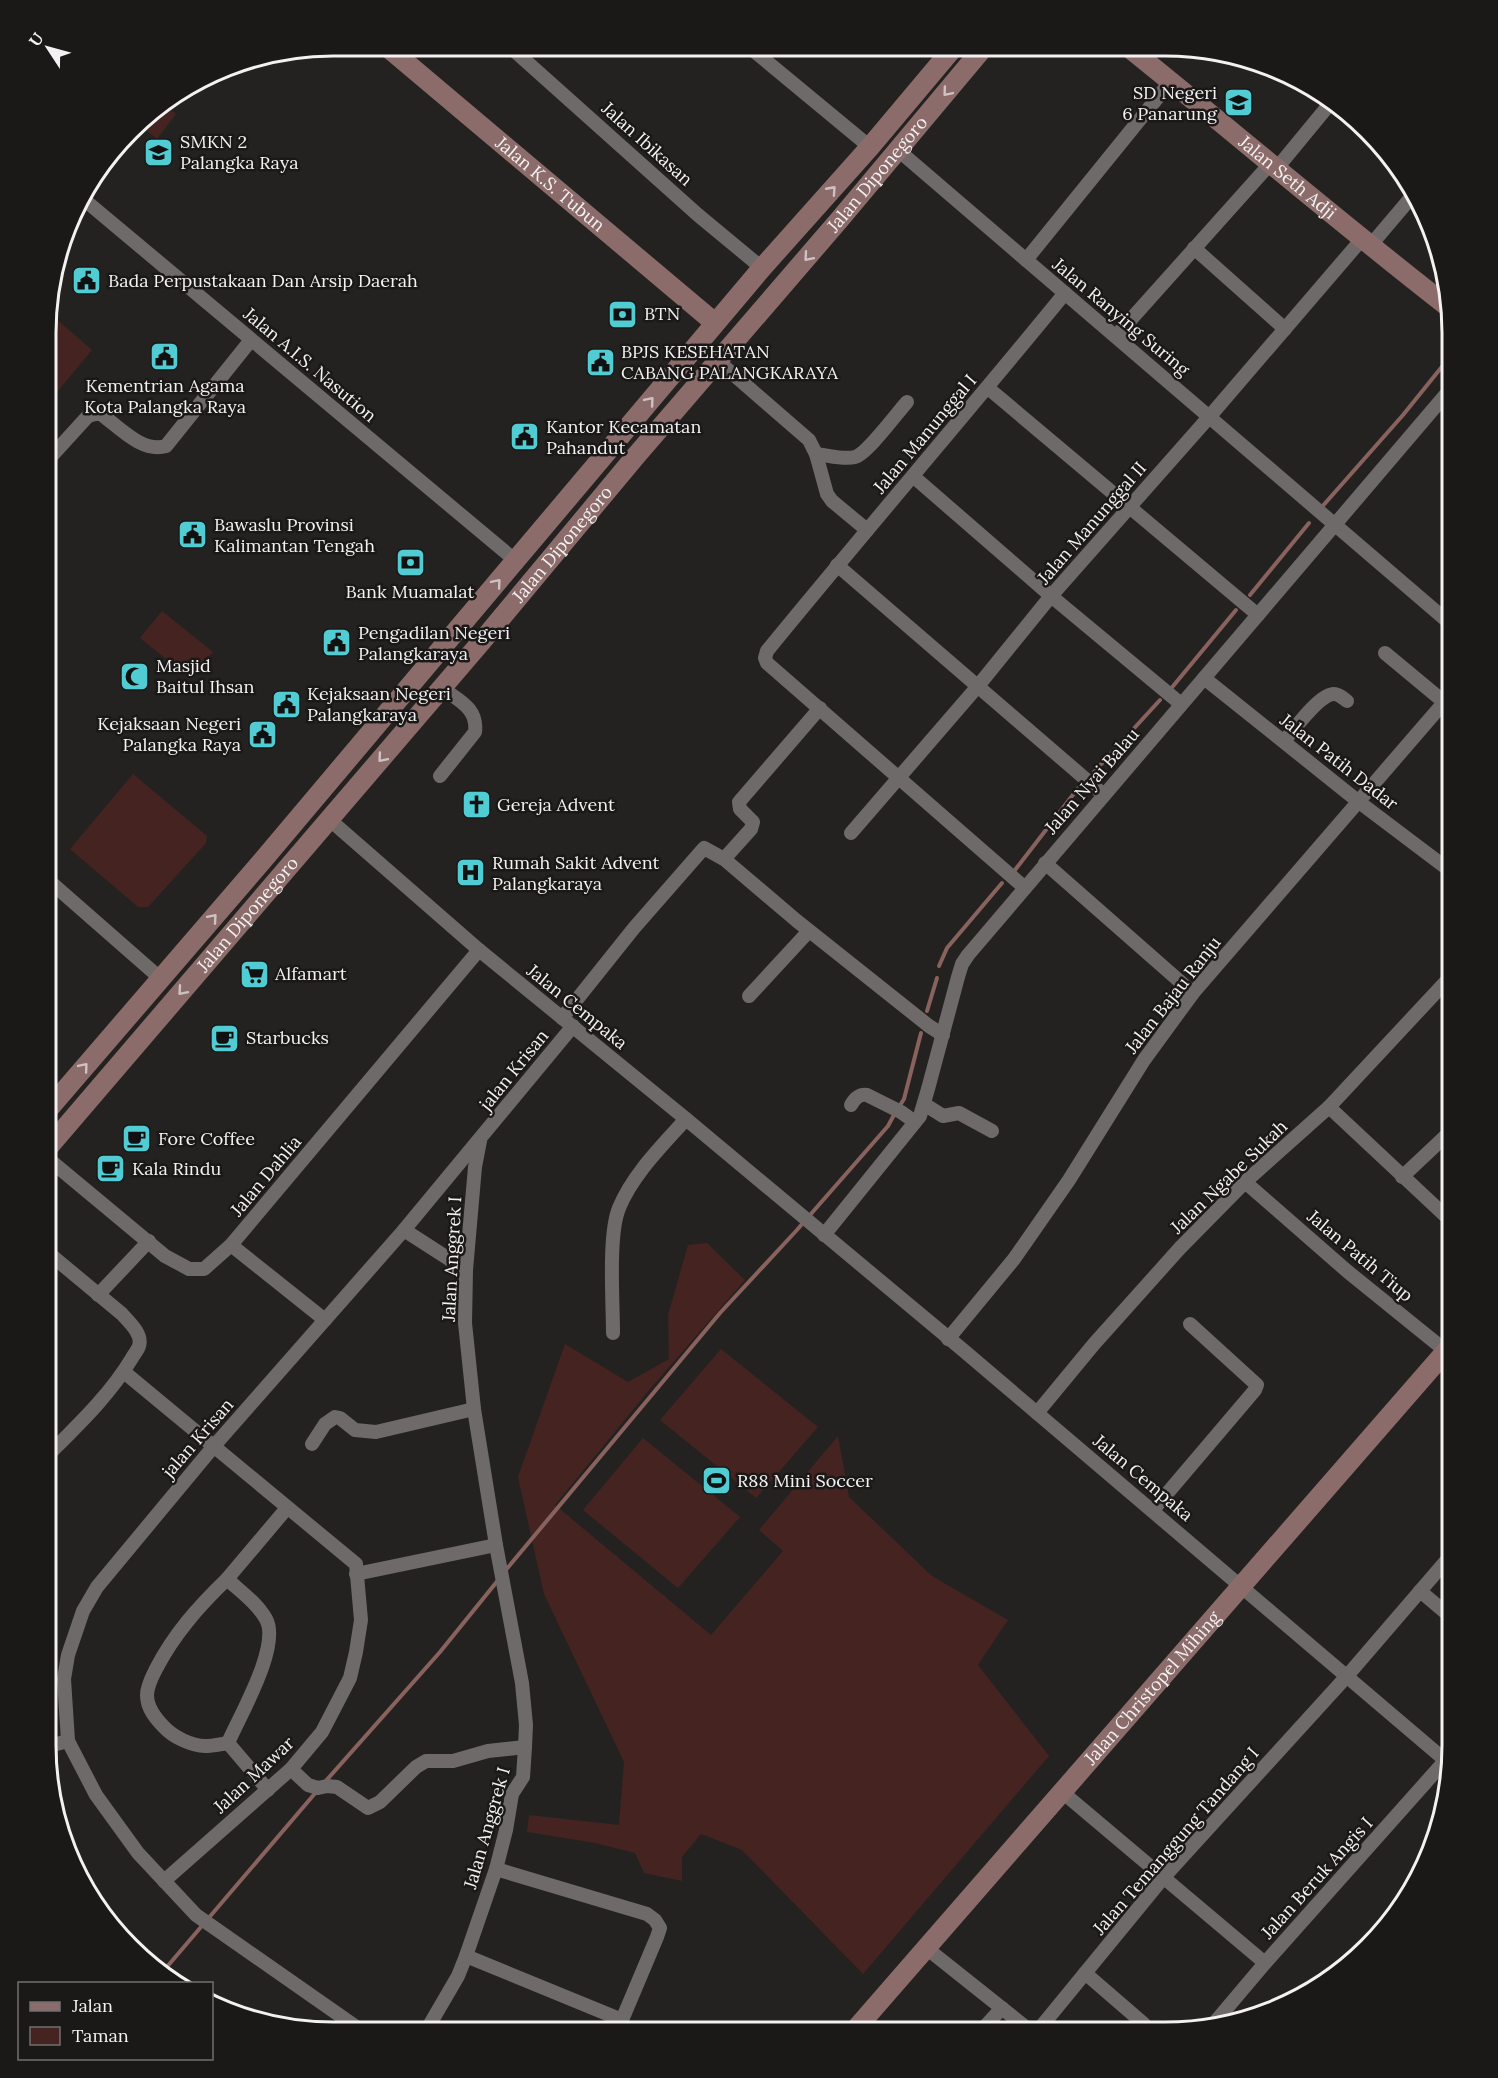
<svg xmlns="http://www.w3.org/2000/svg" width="1498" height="2078" viewBox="0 0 1498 2078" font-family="Lora,serif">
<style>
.green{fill:#442320}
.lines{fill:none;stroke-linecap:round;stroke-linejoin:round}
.stream{stroke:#89625d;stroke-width:4}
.street{stroke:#6e6a6a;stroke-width:14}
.secondary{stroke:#8c6c6a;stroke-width:20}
.oneway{stroke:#cfc2c2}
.labels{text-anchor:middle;stroke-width:5;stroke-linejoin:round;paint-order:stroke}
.poi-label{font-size:18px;fill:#f3f1f1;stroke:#1b1818;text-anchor:start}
.street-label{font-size:18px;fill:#f3f1f1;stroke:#1b1818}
.rim{fill:none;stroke:#f3f1f1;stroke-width:3}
</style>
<rect width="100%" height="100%" fill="#242221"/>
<g class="green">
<path d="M 164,104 L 176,114 L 157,139 L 145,129 Z"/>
<path d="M 47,311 L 92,350 L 47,404 Z"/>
<path d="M 162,611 L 213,652 L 191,679 L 140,638 Z"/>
<path d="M 133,774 L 207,836 L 206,843 L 148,907 L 138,907 L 70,849 Z"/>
<path d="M 707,1243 L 745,1280 L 650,1389 L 555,1505 L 711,1635 L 783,1551 L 759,1530 L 838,1436 L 849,1497 L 932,1576 L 1008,1620 L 978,1665 L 1049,1756 L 863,1974 L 742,1850 L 701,1834 L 682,1857 L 682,1881 L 644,1873 L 635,1853 L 595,1843 L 527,1832 L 529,1815 L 619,1825 L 624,1762 L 544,1594 L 518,1477 L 565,1344 L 628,1382 L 669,1359 L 668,1315 L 688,1245 Z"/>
<path d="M 721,1349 L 818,1427 L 756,1498 L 660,1420 Z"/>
<path d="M 643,1438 L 740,1517 L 678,1588 L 583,1510 Z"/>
</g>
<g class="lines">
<g class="stream">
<path d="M 1320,509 L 1403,415 L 1453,353"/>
<path d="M 1250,595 L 1309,523"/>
<path d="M 1169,691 L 1236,610"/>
<path d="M 1094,772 L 1160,700"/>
<path d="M 1015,870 L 1079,787"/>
<path d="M 939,966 L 947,948 L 1002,883"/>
<path d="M 927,1011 L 937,978"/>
<path d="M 899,1107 L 904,1099 L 921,1033"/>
<path d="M 505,1571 L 720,1313 L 796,1231 L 888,1126 L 895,1113"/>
<path d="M 324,1783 L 440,1652 L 499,1579"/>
<path d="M 160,1975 L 317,1791"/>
</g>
<g class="street">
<path d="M 509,46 L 698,215 L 762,268"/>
<path d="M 748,46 L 870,147"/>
<path d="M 898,150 L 1453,626"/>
<path d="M 1277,168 L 1333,100"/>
<path d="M 81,197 L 516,561"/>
<path d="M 1370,246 L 1414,194"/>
<path d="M 1194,248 L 1285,329"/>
<path d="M 1026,260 L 1171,81"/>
<path d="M 1116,336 L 1271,163"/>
<path d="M 718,361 L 809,440 L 816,454 L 827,494 L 832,501 L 867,530"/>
<path d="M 988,388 L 1258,615"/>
<path d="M 816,454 C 828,455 843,460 855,457 C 867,454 897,413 907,402"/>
<path d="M 47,461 L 88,416 L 95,414 L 101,414 C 120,428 142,453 166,446 L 251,340"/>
<path d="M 914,477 L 1051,596 L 1181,704"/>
<path d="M 837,565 L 1104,795"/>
<path d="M 1443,617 L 1453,605"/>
<path d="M 1385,653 L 1444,702"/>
<path d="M 1204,678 L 1359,802 L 1453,873"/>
<path d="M 1284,741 C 1294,730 1319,694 1334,694 C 1339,694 1343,698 1347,701"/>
<path d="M 440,776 L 475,732 C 478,708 459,701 442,688"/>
<path d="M 330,820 L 479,950 L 686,1119 L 963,1350 L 1452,1766"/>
<path d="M 851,833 L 978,686 L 1051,596 L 1210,416 L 1362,239"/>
<path d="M 724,859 L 751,829 L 753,822 L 740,809 L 739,802 L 820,708"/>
<path d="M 1045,863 L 1193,993"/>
<path d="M 47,879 L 160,978"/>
<path d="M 1025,888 L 767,663 L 765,658 L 767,651 C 865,531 967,413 1065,293"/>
<path d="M 749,996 L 809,931"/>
<path d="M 562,1018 L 634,928 L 704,848 L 724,859 L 797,921 L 929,1026 L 943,1035"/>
<path d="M 924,1104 L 943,1116 L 959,1113 L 992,1131"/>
<path d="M 851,1105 C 855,1098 859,1094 867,1095 L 901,1112 L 915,1122"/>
<path d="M 1329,1107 L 1453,1223"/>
<path d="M 46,1157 L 165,1256 L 189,1269 L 204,1269 L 231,1245 L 479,950"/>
<path d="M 1402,1177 L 1453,1129"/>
<path d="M 1245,1182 L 1347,1271 L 1452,1356"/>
<path d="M 404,1230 L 466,1270"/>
<path d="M 824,1235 L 920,1116 L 928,1089 L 958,977 L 962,964 L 968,955 L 1453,386"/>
<path d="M 231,1245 L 325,1320"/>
<path d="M 98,1295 L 149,1241"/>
<path d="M 613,1333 C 613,1301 608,1235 619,1208 C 633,1174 662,1146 686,1119"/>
<path d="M 948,1339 L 1014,1259 L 1069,1180 L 1144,1060 L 1193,993 L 1453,692"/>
<path d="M 124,1372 L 356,1564 L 361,1620 L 356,1652 L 350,1678 L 322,1732 L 291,1769 L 164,1881"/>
<path d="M 1037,1413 L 1094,1344 L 1180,1248 L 1245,1182 L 1329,1107 L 1453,974"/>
<path d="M 312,1444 L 325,1424 L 335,1417 L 340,1418 L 355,1430 L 376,1432 L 474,1409"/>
<path d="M 46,1457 C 76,1427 110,1395 132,1358 C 134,1354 138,1350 139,1346 C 143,1334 129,1322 122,1314 L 46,1251"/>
<path d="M 1153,1510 L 1255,1390 L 1257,1385 L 1190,1324"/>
<path d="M 356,1574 L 496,1545"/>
<path d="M 227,1579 C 199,1606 174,1634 156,1669 C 152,1677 147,1686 147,1695 C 147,1708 155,1718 164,1727 C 173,1737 192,1746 205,1746 C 212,1746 221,1744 228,1743"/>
<path d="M 1420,1591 L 1452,1618"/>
<path d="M 45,1747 L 68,1741"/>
<path d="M 291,1769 L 308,1785 L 318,1788 L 327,1786 L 337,1787 L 368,1808 L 380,1802 L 416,1767 L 426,1761 L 453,1761 L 488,1751 L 525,1747"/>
<path d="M 268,1790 L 228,1743 C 240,1715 281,1646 266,1619 C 257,1603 240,1591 227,1579 L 287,1508"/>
<path d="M 1061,1791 L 1265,1963"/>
<path d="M 925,1947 L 1033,2033"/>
<path d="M 466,1956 L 622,2020 L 657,1937 L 660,1928 L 655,1920 L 647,1914 L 496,1869"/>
<path d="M 1085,1973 L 1144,2024"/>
<path d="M 1216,2021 L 1265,1963 L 1452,1753"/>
<path d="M 362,2031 L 196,1915 L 138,1853 L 96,1795 L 68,1741 L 64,1679 L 68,1655 L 83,1611 L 97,1587 L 214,1446 L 404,1230 L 573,1026"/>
<path d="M 426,2031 L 458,1976 L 466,1956 L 496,1869 L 506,1830 L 512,1794 L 523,1777 L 525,1747 L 526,1725 L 522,1683 L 496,1545 L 474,1409 L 465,1323 L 466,1270 L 475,1167 L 480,1141"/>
<path d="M 980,2032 L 1002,2008"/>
<path d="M 1036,2033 L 1163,1878 L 1347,1676 L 1452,1554"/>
</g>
<g class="secondary">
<path id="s1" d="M 385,45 L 715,323"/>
<path id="s2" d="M 1128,47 C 1235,133 1339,222 1447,306"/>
<path d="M 46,1112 L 263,860 L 762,268 L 870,147 L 954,47"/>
<path id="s3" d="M 46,1150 L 482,641 L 635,457 L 840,219 L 984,47"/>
<path id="s4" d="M 853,2032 L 1453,1343"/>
</g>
</g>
<defs><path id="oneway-chevron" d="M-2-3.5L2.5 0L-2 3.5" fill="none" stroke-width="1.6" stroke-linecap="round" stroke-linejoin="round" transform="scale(1.5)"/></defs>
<g class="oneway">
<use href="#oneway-chevron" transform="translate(947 92) rotate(130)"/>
<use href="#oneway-chevron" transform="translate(832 190) rotate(-48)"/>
<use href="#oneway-chevron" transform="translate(808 257) rotate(131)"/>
<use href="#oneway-chevron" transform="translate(650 401) rotate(-50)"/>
<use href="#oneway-chevron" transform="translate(497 583) rotate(-50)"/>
<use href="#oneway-chevron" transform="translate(382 758) rotate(130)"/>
<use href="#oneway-chevron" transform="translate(213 918) rotate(-49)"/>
<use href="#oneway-chevron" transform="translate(182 991) rotate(131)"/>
<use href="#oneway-chevron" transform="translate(84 1067) rotate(-50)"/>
</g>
<defs>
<symbol id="school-square" viewBox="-11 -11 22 22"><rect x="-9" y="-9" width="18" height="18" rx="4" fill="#51ccd3" stroke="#1b1818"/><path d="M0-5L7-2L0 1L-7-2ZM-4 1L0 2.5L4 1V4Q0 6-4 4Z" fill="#111"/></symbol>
<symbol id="civic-square" viewBox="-11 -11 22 22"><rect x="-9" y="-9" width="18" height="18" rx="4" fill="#51ccd3" stroke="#1b1818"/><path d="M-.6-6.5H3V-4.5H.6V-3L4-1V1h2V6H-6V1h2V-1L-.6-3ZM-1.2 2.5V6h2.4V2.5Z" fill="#111"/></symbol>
<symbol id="bank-square" viewBox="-11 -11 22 22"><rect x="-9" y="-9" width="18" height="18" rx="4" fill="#51ccd3" stroke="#1b1818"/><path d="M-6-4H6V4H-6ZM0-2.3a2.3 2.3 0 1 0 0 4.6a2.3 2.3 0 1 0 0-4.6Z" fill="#111"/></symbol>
<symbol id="mosque-square" viewBox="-11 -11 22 22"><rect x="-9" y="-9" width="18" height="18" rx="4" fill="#51ccd3" stroke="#1b1818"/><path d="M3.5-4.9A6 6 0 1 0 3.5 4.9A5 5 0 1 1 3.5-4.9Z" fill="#111"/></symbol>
<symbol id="church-square" viewBox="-11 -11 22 22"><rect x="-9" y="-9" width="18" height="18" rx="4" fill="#51ccd3" stroke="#1b1818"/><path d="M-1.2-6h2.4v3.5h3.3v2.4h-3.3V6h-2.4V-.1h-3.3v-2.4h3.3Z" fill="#111"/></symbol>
<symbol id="hospital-square" viewBox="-11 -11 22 22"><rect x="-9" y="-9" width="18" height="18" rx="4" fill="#51ccd3" stroke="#1b1818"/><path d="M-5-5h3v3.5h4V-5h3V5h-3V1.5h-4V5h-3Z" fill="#111"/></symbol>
<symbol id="supermarket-square" viewBox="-11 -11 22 22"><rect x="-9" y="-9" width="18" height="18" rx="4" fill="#51ccd3" stroke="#1b1818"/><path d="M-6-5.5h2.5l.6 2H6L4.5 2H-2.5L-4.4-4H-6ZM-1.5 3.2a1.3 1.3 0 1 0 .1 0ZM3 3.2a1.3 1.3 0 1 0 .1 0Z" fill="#111"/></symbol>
<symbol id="cafe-square" viewBox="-11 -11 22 22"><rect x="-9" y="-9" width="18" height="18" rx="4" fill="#51ccd3" stroke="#1b1818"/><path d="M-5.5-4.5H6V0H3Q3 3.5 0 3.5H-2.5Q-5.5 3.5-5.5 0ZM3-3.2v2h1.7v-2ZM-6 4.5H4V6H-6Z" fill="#111"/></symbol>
<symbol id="stadium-square" viewBox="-11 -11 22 22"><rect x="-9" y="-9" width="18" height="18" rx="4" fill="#51ccd3" stroke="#1b1818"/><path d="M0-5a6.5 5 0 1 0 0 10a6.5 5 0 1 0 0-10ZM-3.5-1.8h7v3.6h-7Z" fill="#111"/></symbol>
</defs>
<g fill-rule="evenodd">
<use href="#school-square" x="1222" y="86" width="33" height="33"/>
<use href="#school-square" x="142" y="136" width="33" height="33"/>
<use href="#civic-square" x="70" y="264" width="33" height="33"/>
<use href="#bank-square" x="606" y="298" width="33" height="33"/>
<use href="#civic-square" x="148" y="340" width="33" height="33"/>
<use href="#civic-square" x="584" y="346" width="33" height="33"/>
<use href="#civic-square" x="508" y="420" width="33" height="33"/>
<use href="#civic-square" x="176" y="518" width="33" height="33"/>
<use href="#bank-square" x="394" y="546" width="33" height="33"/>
<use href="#civic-square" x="320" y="626" width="33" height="33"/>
<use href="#mosque-square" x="118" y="660" width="33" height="33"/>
<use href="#civic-square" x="270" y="688" width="33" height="33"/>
<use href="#civic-square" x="246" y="718" width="33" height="33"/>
<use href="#church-square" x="460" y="788" width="33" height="33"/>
<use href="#hospital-square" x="454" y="856" width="33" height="33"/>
<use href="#supermarket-square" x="238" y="958" width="33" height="33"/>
<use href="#cafe-square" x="208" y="1022" width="33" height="33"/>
<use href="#cafe-square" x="120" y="1122" width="33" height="33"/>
<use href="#cafe-square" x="94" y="1152" width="33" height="33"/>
<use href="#stadium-square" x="700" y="1464" width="33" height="33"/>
</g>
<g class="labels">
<g class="poi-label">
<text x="1217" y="99" text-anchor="end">SD Negeri<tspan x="1217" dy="21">6 Panarung</tspan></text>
<text x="180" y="148">SMKN 2<tspan x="180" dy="21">Palangka Raya</tspan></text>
<text x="108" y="287">Bada Perpustakaan Dan Arsip Daerah</text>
<text x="644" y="320">BTN</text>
<text x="621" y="358">BPJS KESEHATAN<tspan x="621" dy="21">CABANG PALANGKARAYA</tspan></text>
<text x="165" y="392" text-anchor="middle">Kementrian Agama<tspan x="165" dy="21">Kota Palangka Raya</tspan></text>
<text x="546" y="433">Kantor Kecamatan<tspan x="546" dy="21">Pahandut</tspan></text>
<text x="214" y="531">Bawaslu Provinsi<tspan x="214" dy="21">Kalimantan Tengah</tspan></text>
<text x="410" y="598" text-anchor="middle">Bank Muamalat</text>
<text x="358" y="639">Pengadilan Negeri<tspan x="358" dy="21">Palangkaraya</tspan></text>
<text x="156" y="672">Masjid<tspan x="156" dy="21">Baitul Ihsan</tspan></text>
<text x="307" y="700">Kejaksaan Negeri<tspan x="307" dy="21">Palangkaraya</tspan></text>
<text x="241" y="730" text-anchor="end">Kejaksaan Negeri<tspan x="241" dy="21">Palangka Raya</tspan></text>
<text x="497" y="811">Gereja Advent</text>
<text x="492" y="869">Rumah Sakit Advent<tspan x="492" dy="21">Palangkaraya</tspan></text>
<text x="275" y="980">Alfamart</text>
<text x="246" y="1044">Starbucks</text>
<text x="158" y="1145">Fore Coffee</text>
<text x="132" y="1175">Kala Rindu</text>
<text x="737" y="1487">R88 Mini Soccer</text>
</g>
<g class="street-label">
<text transform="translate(647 144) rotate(42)" y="6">Jalan Ibikasan</text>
<text dy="6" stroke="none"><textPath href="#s3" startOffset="1282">Jalan Diponegoro</textPath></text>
<text dy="6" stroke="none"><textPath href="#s2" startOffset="206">Jalan Seth Adji</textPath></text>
<text dy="6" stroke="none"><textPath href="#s1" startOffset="216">Jalan K.S. Tubun</textPath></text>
<text transform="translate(1121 317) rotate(40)" y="6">Jalan Ranying Suring</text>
<text transform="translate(310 365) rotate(40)" y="6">Jalan A.I.S. Nasution</text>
<text transform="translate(925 434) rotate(-50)" y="6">Jalan Manunggal I</text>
<text transform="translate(1092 523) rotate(-49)" y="6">Jalan Manunggal II</text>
<text dy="6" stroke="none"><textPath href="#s3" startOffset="796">Jalan Diponegoro</textPath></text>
<text transform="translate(1339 762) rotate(38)" y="6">Jalan Patih Dadar</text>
<text transform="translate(1092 781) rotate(-49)" y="6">Jalan Nyai Balau</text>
<text dy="6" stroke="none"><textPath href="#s3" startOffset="310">Jalan Diponegoro</textPath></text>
<text transform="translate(1173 995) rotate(-52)" y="6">Jalan Bajau Ranju</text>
<text transform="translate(577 1007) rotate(39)" y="6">Jalan Cempaka</text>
<text transform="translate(514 1070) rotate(-51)" y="6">jalan Krisan</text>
<text transform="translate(266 1176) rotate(-50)" y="6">Jalan Dahlia</text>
<text transform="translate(1229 1177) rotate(-44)" y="6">Jalan Ngabe Sukah</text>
<text transform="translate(1360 1256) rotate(40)" y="6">Jalan Patih Tiup</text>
<text transform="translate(452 1259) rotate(-87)" y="6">Jalan Anggrek I</text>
<text transform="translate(198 1438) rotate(-49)" y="6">jalan Krisan</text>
<text transform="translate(1143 1478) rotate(40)" y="6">Jalan Cempaka</text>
<text dy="6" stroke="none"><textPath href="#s4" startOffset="456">Jalan Christopel Mihing</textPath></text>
<text transform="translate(254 1775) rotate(-43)" y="6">Jalan Mawar</text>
<text transform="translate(487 1828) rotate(-74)" y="6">Jalan Anggrek I</text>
<text transform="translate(1176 1841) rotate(-49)" y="6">Jalan Temanggung Tandang I</text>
<text transform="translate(1317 1878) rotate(-48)" y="6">Jalan Beruk Angis I</text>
</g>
</g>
<path d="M0 0H1498V2078H0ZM333 56H1165A277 277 0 0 1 1442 333V1745A277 277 0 0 1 1165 2022H333A277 277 0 0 1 56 1745V333A277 277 0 0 1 333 56Z" fill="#1b1818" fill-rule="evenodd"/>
<path class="rim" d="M333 56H1165A277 277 0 0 1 1442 333V1745A277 277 0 0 1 1165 2022H333A277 277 0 0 1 56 1745V333A277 277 0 0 1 333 56Z"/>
<rect x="18" y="1982" width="195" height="78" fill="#1b1818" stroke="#716f6f" stroke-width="1.5"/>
<rect x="30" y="2002" width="30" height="9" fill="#8c6c6a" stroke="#716f6f" stroke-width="1.5"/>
<text x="72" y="2012" font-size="18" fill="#f3f1f1">Jalan</text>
<rect x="30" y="2027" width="30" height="18" fill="#442320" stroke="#716f6f" stroke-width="1.5"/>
<text x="72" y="2042" font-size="18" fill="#f3f1f1">Taman</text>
<g transform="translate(48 48) rotate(306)" stroke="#1b1818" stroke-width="4.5" paint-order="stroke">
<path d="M0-4.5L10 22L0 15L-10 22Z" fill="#f3f1f1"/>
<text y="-9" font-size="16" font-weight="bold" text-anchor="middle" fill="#f3f1f1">U</text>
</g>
</svg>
